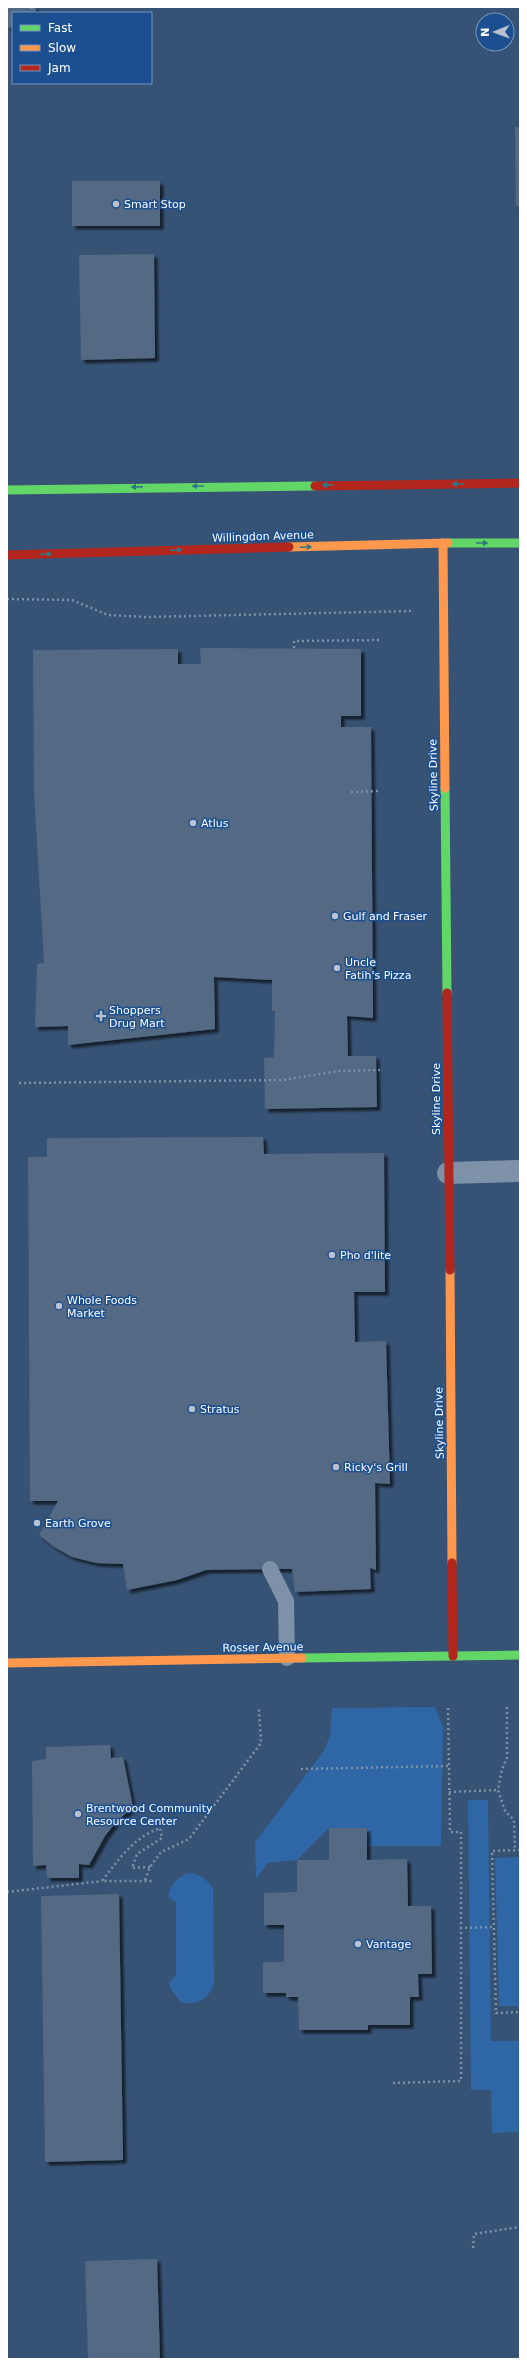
<svg xmlns="http://www.w3.org/2000/svg" width="527" height="2366" viewBox="0 0 527 2366" font-family="'DejaVu Sans',sans-serif">
<style>
.green{fill:#2f66a5}
.building{fill:#526984;filter:url(#shadow)}
.lines{fill:none;stroke-linecap:round;stroke-linejoin:round}
.path{stroke:#7d92a8;stroke-width:2.5;stroke-dasharray:2 3;stroke-linecap:butt}
.lane{stroke:#7d92a8;stroke-width:16}
.street{stroke:#7d92a8;stroke-width:22}
.fast{stroke:#63d668;stroke-width:9}
.slow{stroke:#ff974d;stroke-width:9}
.jam{stroke:#b3261e;stroke-width:9}
.oneway{fill:#317883}
.poi-dot{fill:#b9c2ce;stroke:#1b4f8f;stroke-width:1.5}
.labels{text-anchor:middle;stroke-width:3;stroke-linejoin:round;paint-order:stroke}
.poi-label{font-size:11px;fill:#fff;stroke:#1b4f8f;text-anchor:start}
.street-label{font-size:11px;fill:#fff;stroke:#1b4f8f}
</style>
<defs>
<filter id="shadow"><feDropShadow dx="3.5" dy="3.5" stdDeviation="1" flood-color="#0009"/></filter>
</defs>
<rect width="100%" height="100%" fill="#365274"/>
<g class="green">
<path d="M 435,1707 L 443,1727 L 441,1846 L 366,1846 L 367,1828 L 329,1828 L 297,1860 L 268,1863 L 256,1879 L 255,1842 L 323,1752 L 330,1736 L 332,1708 Z"/>
<path d="M 468,1800 L 488,1800 L 491,2041 L 520,2041 L 520,2132 L 492,2133 L 491,2090 L 471,2090 Z"/>
<path d="M 520,1857 L 520,2006 L 499,2006 L 495,1858 Z"/>
<path d="M 187,1873 C 200,1873 205,1878 213,1888 L 214,1983 C 209,1999 198,2005 182,2003 L 171,1990 L 169,1982 L 176,1975 L 176,1902 L 168,1897 C 170,1885 176,1879 187,1873 Z"/>
</g>
<g class="building">
<path d="M 7,7 L 36,7 L 36,13 L 13,13 L 13,28 L 7,27 Z"/>
<path d="M 515,127 L 520,127 L 520,206 L 516,206 Z"/>
<rect x="72" y="181" width="88" height="45"/>
<path d="M 154,254 L 155,358 L 81,360 L 79,255 Z"/>
<path d="M 200,648 L 361,649 L 361,716 L 341,716 L 341,727 L 371,727 L 373,1018 L 347,1016 L 348,1056 L 376,1056 L 377,1107 L 265,1109 L 264,1058 L 274,1057 L 275,1011 L 272,1011 L 272,980 L 214,977 L 215,1029 L 68,1045 L 68,1026 L 35,1027 L 37,964 L 44,963 L 34,792 L 33,650 L 178,649 L 178,664 L 201,664 Z"/>
<path d="M 263,1137 L 264,1154 L 384,1153 L 385,1292 L 354,1292 L 355,1342 L 386,1341 L 390,1484 L 375,1483 L 376,1570 L 370,1568 L 371,1589 L 295,1592 L 292,1569 L 270,1569 L 206,1570 L 177,1580 L 127,1590 L 123,1564 L 96,1563 L 72,1557 L 54,1547 L 39,1535 L 58,1501 L 30,1501 L 28,1157 L 47,1157 L 47,1138 Z"/>
<path d="M 110,1745 L 111,1758 L 123,1757 L 133,1807 L 116,1822 L 105,1836 L 89,1865 L 79,1864 L 79,1878 L 47,1878 L 46,1865 L 33,1866 L 32,1761 L 46,1759 L 46,1747 Z"/>
<path d="M 329,1828 L 367,1828 L 367,1860 L 407,1859 L 408,1906 L 431,1906 L 432,1974 L 418,1974 L 419,1997 L 410,1997 L 410,2025 L 368,2025 L 368,2030 L 299,2030 L 298,1997 L 286,1997 L 286,1993 L 263,1993 L 263,1962 L 284,1962 L 284,1925 L 264,1925 L 264,1893 L 297,1892 L 297,1860 L 329,1860 Z"/>
<path d="M 119,1894 L 123,2160 L 45,2162 L 41,1896 Z"/>
<path d="M 157,2259 L 160,2359 L 88,2359 L 85,2261 Z"/>
</g>
<g class="lines">
<g class="path">
<path d="M 32,7 L 32,13"/>
<path d="M 7,599 L 72,600 L 108,615 L 146,617 L 413,611"/>
<path d="M 294,648 L 294,641 L 380,640"/>
<path d="M 351,792 L 379,791"/>
<path d="M 19,1083 L 282,1080 L 339,1071 L 380,1070"/>
<path d="M 507,1707 L 507,1758 L 502,1769 L 498,1790 L 505,1811 L 514,1820 L 515,1851"/>
<path d="M 301,1769 L 448,1766"/>
<path d="M 449,1792 L 498,1790"/>
<path d="M 520,1850 L 492,1851 L 496,2013 L 520,2012"/>
<path d="M 150,1867 L 132,1868 L 137,1854 L 162,1838 L 160,1828 C 133,1838 119,1859 102,1881 L 152,1881"/>
<path d="M 145,1880 L 150,1867 L 161,1852 L 189,1839 L 261,1743 L 259,1709"/>
<path d="M 7,1892 L 102,1881"/>
<path d="M 460,1928 L 494,1927"/>
<path d="M 393,2083 L 461,2081 L 461,1832 L 450,1832 L 448,1706"/>
<path d="M 473,2248 L 474,2234 L 520,2227"/>
</g>
<path class="lane" d="M 270,1569 L 286,1601 L 287,1658"/>
<path class="street" d="M 448,1173 L 520,1171"/>
<g class="fast">
<path d="M 7,490 L 315,486"/>
<path d="M 448,543 L 520,543"/>
<path d="M 445,788 L 447,993"/>
<path d="M 302,1658 L 520,1655"/>
</g>
<g class="slow">
<path d="M 443,543 L 445,788"/>
<path d="M 289,547 L 448,543"/>
<path d="M 450,1270 L 452,1563"/>
<path d="M 7,1663 L 302,1658"/>
</g>
<g class="jam">
<path d="M 315,486 L 520,483"/>
<path d="M 7,555 L 289,547"/>
<path d="M 447,993 L 450,1270"/>
<path d="M 452,1563 L 453,1656"/>
</g>
</g>
<defs><path id="oneway-solid" d="M-6-.8H1V-3.2L6.5 0L1 3.2V.8H-6Z"/></defs>
<g class="oneway">
<use href="#oneway-solid" transform="translate(458 484) rotate(180)"/>
<use href="#oneway-solid" transform="translate(328 485) rotate(180)"/>
<use href="#oneway-solid" transform="translate(198 486) rotate(180)"/>
<use href="#oneway-solid" transform="translate(137 487) rotate(179)"/>
<use href="#oneway-solid" transform="translate(482 543)"/>
<use href="#oneway-solid" transform="translate(306 547) rotate(-2)"/>
<use href="#oneway-solid" transform="translate(176 550) rotate(-2)"/>
<use href="#oneway-solid" transform="translate(46 554) rotate(-2)"/>
</g>
<g class="poi-dot">
<circle cx="116" cy="204" r="4"/>
<circle cx="193" cy="823" r="4"/>
<circle cx="335" cy="916" r="4"/>
<circle cx="337" cy="968" r="4"/>
<path d="M99 1010h4v4h4v4h-4v4h-4v-4h-4v-4h4z"/>
<circle cx="332" cy="1255" r="4"/>
<circle cx="59" cy="1306" r="4"/>
<circle cx="192" cy="1409" r="4"/>
<circle cx="336" cy="1467" r="4"/>
<circle cx="37" cy="1523" r="4"/>
<circle cx="78" cy="1814" r="4"/>
<circle cx="358" cy="1944" r="4"/>
</g>
<g class="labels">
<g class="poi-label">
<text x="124" y="208">Smart Stop</text>
<text x="201" y="827">Atlus</text>
<text x="343" y="920">Gulf and Fraser</text>
<text x="345" y="966">Uncle<tspan x="345" dy="13">Fatih's Pizza</tspan></text>
<text x="109" y="1014">Shoppers<tspan x="109" dy="13">Drug Mart</tspan></text>
<text x="340" y="1259">Pho d'lite</text>
<text x="67" y="1304">Whole Foods<tspan x="67" dy="13">Market</tspan></text>
<text x="200" y="1413">Stratus</text>
<text x="344" y="1471">Ricky's Grill</text>
<text x="45" y="1527">Earth Grove</text>
<text x="86" y="1812">Brentwood Community<tspan x="86" dy="13">Resource Center</tspan></text>
<text x="366" y="1948">Vantage</text>
</g>
<g class="street-label">
<text transform="translate(263 536) rotate(-2)" y="4">Willingdon Avenue</text>
<text transform="translate(433 775) rotate(-91)" y="4">Skyline Drive</text>
<text transform="translate(436 1099) rotate(-90)" y="4">Skyline Drive</text>
<text transform="translate(439 1423) rotate(-91)" y="4">Skyline Drive</text>
<text transform="translate(263 1647) rotate(-1)" y="4">Rosser Avenue</text>
</g>
</g>
<rect width="527" height="2366" fill="none" stroke="#ffffff" stroke-width="16"/>
<rect x="12" y="12" width="140" height="72" fill="#1b4f8f" stroke="#7695bc"/>
<rect x="20" y="25" width="20" height="6" fill="#63d668" stroke="#7695bc"/>
<text x="48" y="32" font-size="12" fill="#ffffff">Fast</text>
<rect x="20" y="45" width="20" height="6" fill="#ff974d" stroke="#7695bc"/>
<text x="48" y="52" font-size="12" fill="#ffffff">Slow</text>
<rect x="20" y="65" width="20" height="6" fill="#b3261e" stroke="#7695bc"/>
<text x="48" y="72" font-size="12" fill="#ffffff">Jam</text>
<g transform="translate(495 32) rotate(269)"><circle r="19" fill="#1b4f8f" stroke="#7695bc"/>
<path d="M0-3L7 15L0 10L-7 15Z" fill="#b9c2ce"/>
<text y="-6" font-size="11" font-weight="bold" text-anchor="middle" fill="#ffffff">N</text>
</g>
</svg>
